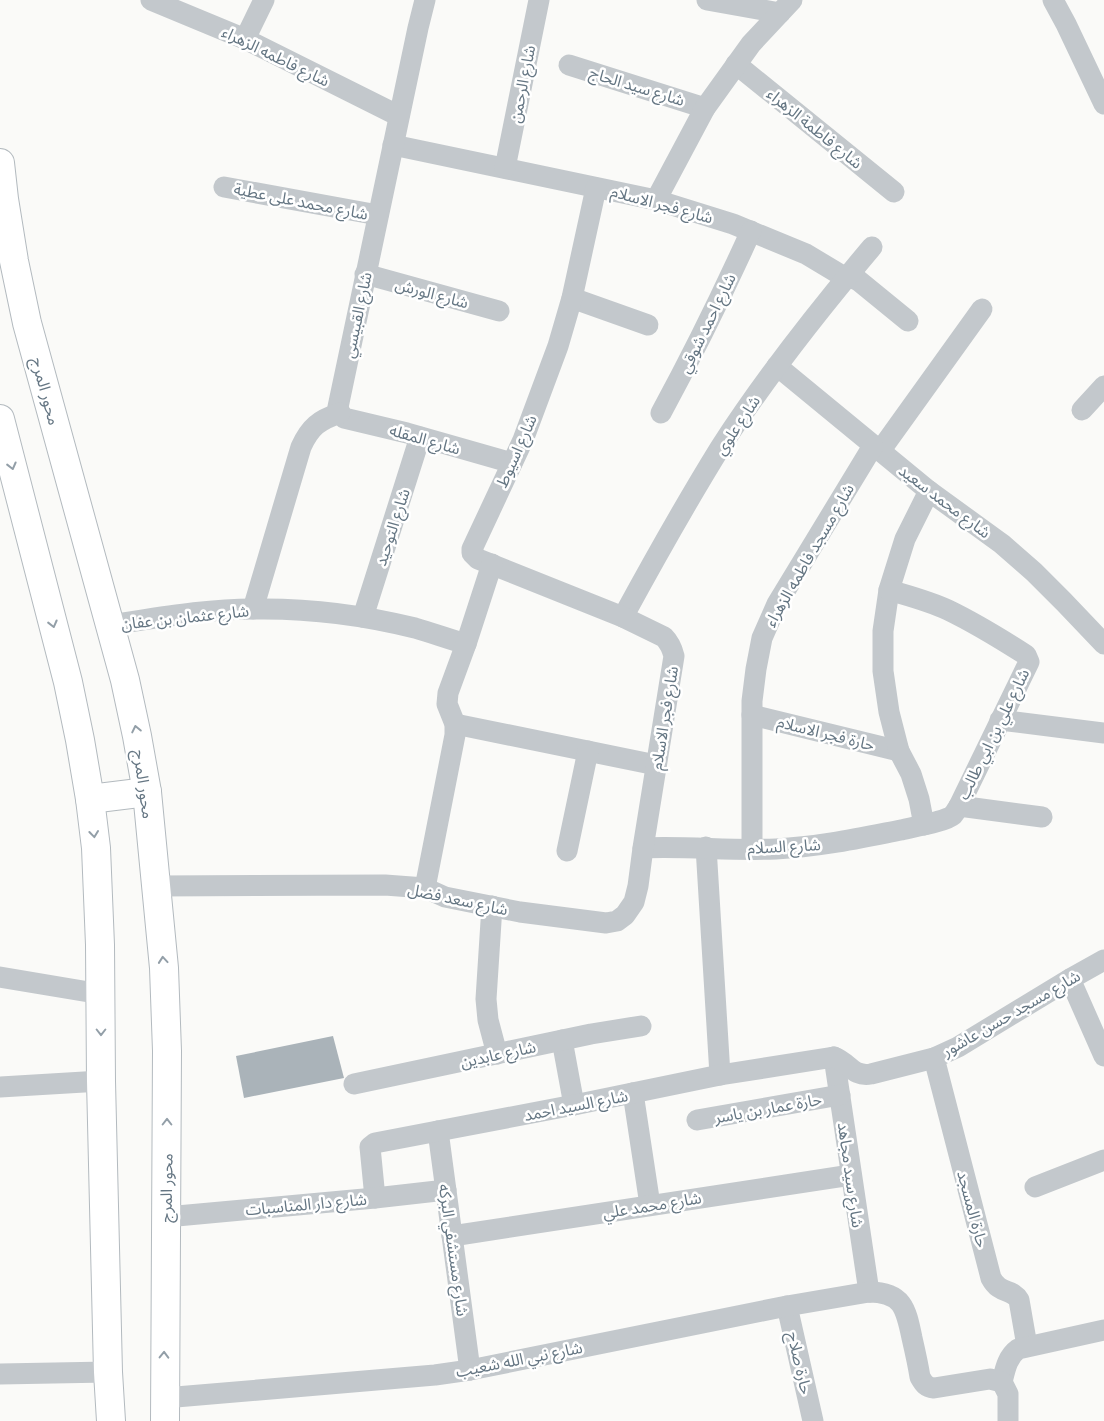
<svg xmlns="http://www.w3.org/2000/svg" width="1104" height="1421" viewBox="0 0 1104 1421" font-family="'Archivo Narrow','Noto Sans Arabic',sans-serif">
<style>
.building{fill:#aab3b9}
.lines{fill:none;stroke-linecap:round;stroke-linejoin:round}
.secondary-casing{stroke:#b3babf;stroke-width:30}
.street{stroke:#c3c8cc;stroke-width:21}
.secondary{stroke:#fff;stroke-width:28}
.oneway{stroke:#939fa8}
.labels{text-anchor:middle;stroke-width:5;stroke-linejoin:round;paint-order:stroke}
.street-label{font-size:16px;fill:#657683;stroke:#fff}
</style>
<rect width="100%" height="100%" fill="#fafaf8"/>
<path class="building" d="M 333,1036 L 344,1078 L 244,1098 L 236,1056 Z"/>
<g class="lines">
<defs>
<g id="secondary">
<path d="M 0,163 L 4,199 L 14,261 L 27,323 L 125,680 L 137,736 L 147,792 L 164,968 L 167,1051 L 165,1421"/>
<path d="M 0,419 L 68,682 L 80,740 L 90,799 L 96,848 L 100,945 L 101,1081 L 108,1372 L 111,1421"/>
<path d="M 90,799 L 147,792"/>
</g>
</defs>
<use href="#secondary" class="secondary-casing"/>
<g class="street">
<path d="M 151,0 L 245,39 L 399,116"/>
<path d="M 707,0 L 780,13"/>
<path d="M 1053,0 L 1066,24 L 1104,104"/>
<path d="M 245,39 L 264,0"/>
<path d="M 736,64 L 894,192"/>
<path d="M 569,65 L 705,108"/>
<path d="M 393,145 L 656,200 L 733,224 L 806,254 L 846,278 L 853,278 L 859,281 L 908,321"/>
<path d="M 505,168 L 539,0"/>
<path d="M 224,187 L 378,215"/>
<path d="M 656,200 L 705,108 L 751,44 L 792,0"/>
<path d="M 365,274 L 499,311"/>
<path d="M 572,298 L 648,325"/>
<path d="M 777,366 L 929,491 L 1002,544 L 1034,572 L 1064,602 L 1104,644"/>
<path d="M 1082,410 L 1104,386"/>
<path d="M 340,413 L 338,407 L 418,28 L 425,0"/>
<path d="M 340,413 L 344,418 L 407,433 L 512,463"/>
<path d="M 661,413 C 693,354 723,293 751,231"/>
<path d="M 880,451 L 982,309"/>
<path d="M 253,609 L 301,447 C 310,427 319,420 340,413"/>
<path d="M 363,617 L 420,437"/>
<path d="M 623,617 C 654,560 686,503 720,448 C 765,378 818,311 872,247"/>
<path d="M 109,625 C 157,618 205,609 253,609 C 307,608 363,615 415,628 C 432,633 449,639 466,644"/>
<path d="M 752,715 L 899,751"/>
<path d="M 1000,720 L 1104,733"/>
<path d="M 455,724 L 656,765"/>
<path d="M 959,806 L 1042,817"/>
<path d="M 924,825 L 919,799 L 911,774 L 899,751 L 889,712 L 883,671 L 883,631 L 889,590 L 905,539 L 929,491"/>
<path d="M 706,847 L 720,1075"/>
<path d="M 643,848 C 687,846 732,851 776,849 C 819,847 860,838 901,830 C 912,827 945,822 953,815 C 955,813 957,809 959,806 L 1029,662 L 1026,655 C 1001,639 975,623 948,610 C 929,601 909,596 889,590"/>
<path d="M 752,848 L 752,701 L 756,669 L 762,638 L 777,604 L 873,446"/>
<path d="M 567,851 L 588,751"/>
<path d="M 157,886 L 385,885 L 425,888 L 445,897 L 520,912 L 606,923 L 617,921 L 625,915 L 634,902 L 638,886 L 643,848 L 674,656 C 672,648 670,643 664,637 L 623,617 L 478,559 L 472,553 L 472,549 L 523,440 L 558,346 L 572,298 L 596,188"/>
<path d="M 425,888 L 455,735 L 455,724 L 447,704 L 448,693 L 466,644 L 492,564"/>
<path d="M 492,906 L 486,999 L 488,1020 L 497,1054"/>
<path d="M 0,977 L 101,994"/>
<path d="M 1070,979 L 1104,1056"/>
<path d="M 562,1040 L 574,1105"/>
<path d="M 834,1057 L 869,1292"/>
<path d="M 934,1058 L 991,1278 C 1000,1295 1012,1288 1019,1300 L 1027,1346"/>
<path d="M 354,1084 L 591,1034 L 641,1026"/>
<path d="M 0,1087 L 101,1081"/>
<path d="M 633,1093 L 650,1205"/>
<path d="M 697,1120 L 840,1095"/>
<path d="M 438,1131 L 470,1370"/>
<path d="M 1035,1187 L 1104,1160"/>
<path d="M 375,1198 L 370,1147 L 375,1143 L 574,1105 L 720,1075 L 834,1057 C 850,1063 852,1077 871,1074 L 934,1058 L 958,1047 L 1070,979 L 1104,960"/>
<path d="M 166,1217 L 375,1198 L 446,1190"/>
<path d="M 452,1236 L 851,1175"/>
<path d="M 787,1306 L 813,1421"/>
<path d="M 0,1374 L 108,1372"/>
<path d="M 1002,1382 C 1005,1370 1007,1357 1018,1349 L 1104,1330"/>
<path d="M 1002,1382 L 1008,1394 L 1008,1421"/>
<path d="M 164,1398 L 435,1375 L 470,1370 L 787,1306 L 869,1292 C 903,1292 906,1309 912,1338 C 915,1351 918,1364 920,1377 C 924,1384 926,1387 934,1388 L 990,1379 L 1002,1382"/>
</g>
<use href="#secondary" class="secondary"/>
</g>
<defs><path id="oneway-chevron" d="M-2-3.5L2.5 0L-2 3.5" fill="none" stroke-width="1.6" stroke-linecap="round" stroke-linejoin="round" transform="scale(1.25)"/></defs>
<g class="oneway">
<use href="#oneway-chevron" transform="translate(12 466) rotate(76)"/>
<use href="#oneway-chevron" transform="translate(53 624) rotate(76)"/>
<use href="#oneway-chevron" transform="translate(136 729) rotate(-102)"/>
<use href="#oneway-chevron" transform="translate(94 834) rotate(83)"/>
<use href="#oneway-chevron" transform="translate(163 960) rotate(-95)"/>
<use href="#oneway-chevron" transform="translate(101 1032) rotate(90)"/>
<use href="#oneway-chevron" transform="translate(167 1122) rotate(-90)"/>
<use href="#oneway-chevron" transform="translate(164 1355) rotate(-89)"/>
</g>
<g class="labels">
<g class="street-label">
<text transform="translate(276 56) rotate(26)" y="6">شارع فاطمه الزهراء</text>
<text transform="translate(522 84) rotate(-79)" y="6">شارع الرحمن</text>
<text transform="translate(637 86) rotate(17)" y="6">شارع سيد الحاج</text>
<text transform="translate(815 128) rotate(39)" y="6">شارع فاطمة الزهراء</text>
<text transform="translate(301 201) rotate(11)" y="6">شارع محمد على عطية</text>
<text transform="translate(662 204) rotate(15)" y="6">شارع فجر الاسلام</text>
<text transform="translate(432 293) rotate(15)" y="6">شارع الورش</text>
<text transform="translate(357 315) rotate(-78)" y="6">شارع القبيسي</text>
<text transform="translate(707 323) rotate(-64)" y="6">شارع احمد شوقي</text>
<text transform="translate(46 391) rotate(75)" y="6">محور المرج</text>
<text transform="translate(737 425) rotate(-56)" y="6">شارع علوي</text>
<text transform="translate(425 439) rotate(16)" y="6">شارع المقله</text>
<text transform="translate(516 451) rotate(-66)" y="6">شارع اسيوط</text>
<text transform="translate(945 501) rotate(37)" y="6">شارع محمد سعيد</text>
<text transform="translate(392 527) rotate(-72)" y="6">شارع التوحيد</text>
<text transform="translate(809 555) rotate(-60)" y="6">شارع مسجد فاطمه الزهراء</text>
<text transform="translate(185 617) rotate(-6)" y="6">شارع عثمان بن عفان</text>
<text transform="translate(664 718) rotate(-81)" y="6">شارع فجر الاسلام</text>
<text transform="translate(826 733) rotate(14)" y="6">حارة فجر الاسلام</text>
<text transform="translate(993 734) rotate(-64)" y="6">شارع علي بن ابي طالب</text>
<text transform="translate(144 784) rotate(82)" y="6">محور المرج</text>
<text transform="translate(784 846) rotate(-3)" y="6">شارع السلام</text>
<text transform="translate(458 899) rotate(12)" y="6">شارع سعد فضل</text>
<text transform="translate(1011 1013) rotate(-30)" y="6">شارع مسجد حسن عاشور</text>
<text transform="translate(498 1054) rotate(-12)" y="6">شارع عابدين</text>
<text transform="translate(576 1105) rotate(-11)" y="6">شارع السيد احمد</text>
<text transform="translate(768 1108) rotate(-10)" y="6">حارة عمار بن ياسر</text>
<text transform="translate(851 1175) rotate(82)" y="6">شارع سيد مجاهد</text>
<text transform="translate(166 1188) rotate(-89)" y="6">محور المرج</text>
<text transform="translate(306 1204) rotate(-5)" y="6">شارع دار المناسبات</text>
<text transform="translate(652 1205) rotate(-9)" y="6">شارع محمد علي</text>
<text transform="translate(973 1209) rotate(75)" y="6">حارة المسجد</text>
<text transform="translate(454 1250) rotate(82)" y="6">شارع مستشفي البركه</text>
<text transform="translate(519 1359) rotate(-11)" y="6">شارع نبي الله شعيب</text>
<text transform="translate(800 1363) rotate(77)" y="6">حارة صلاح</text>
</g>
</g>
</svg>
